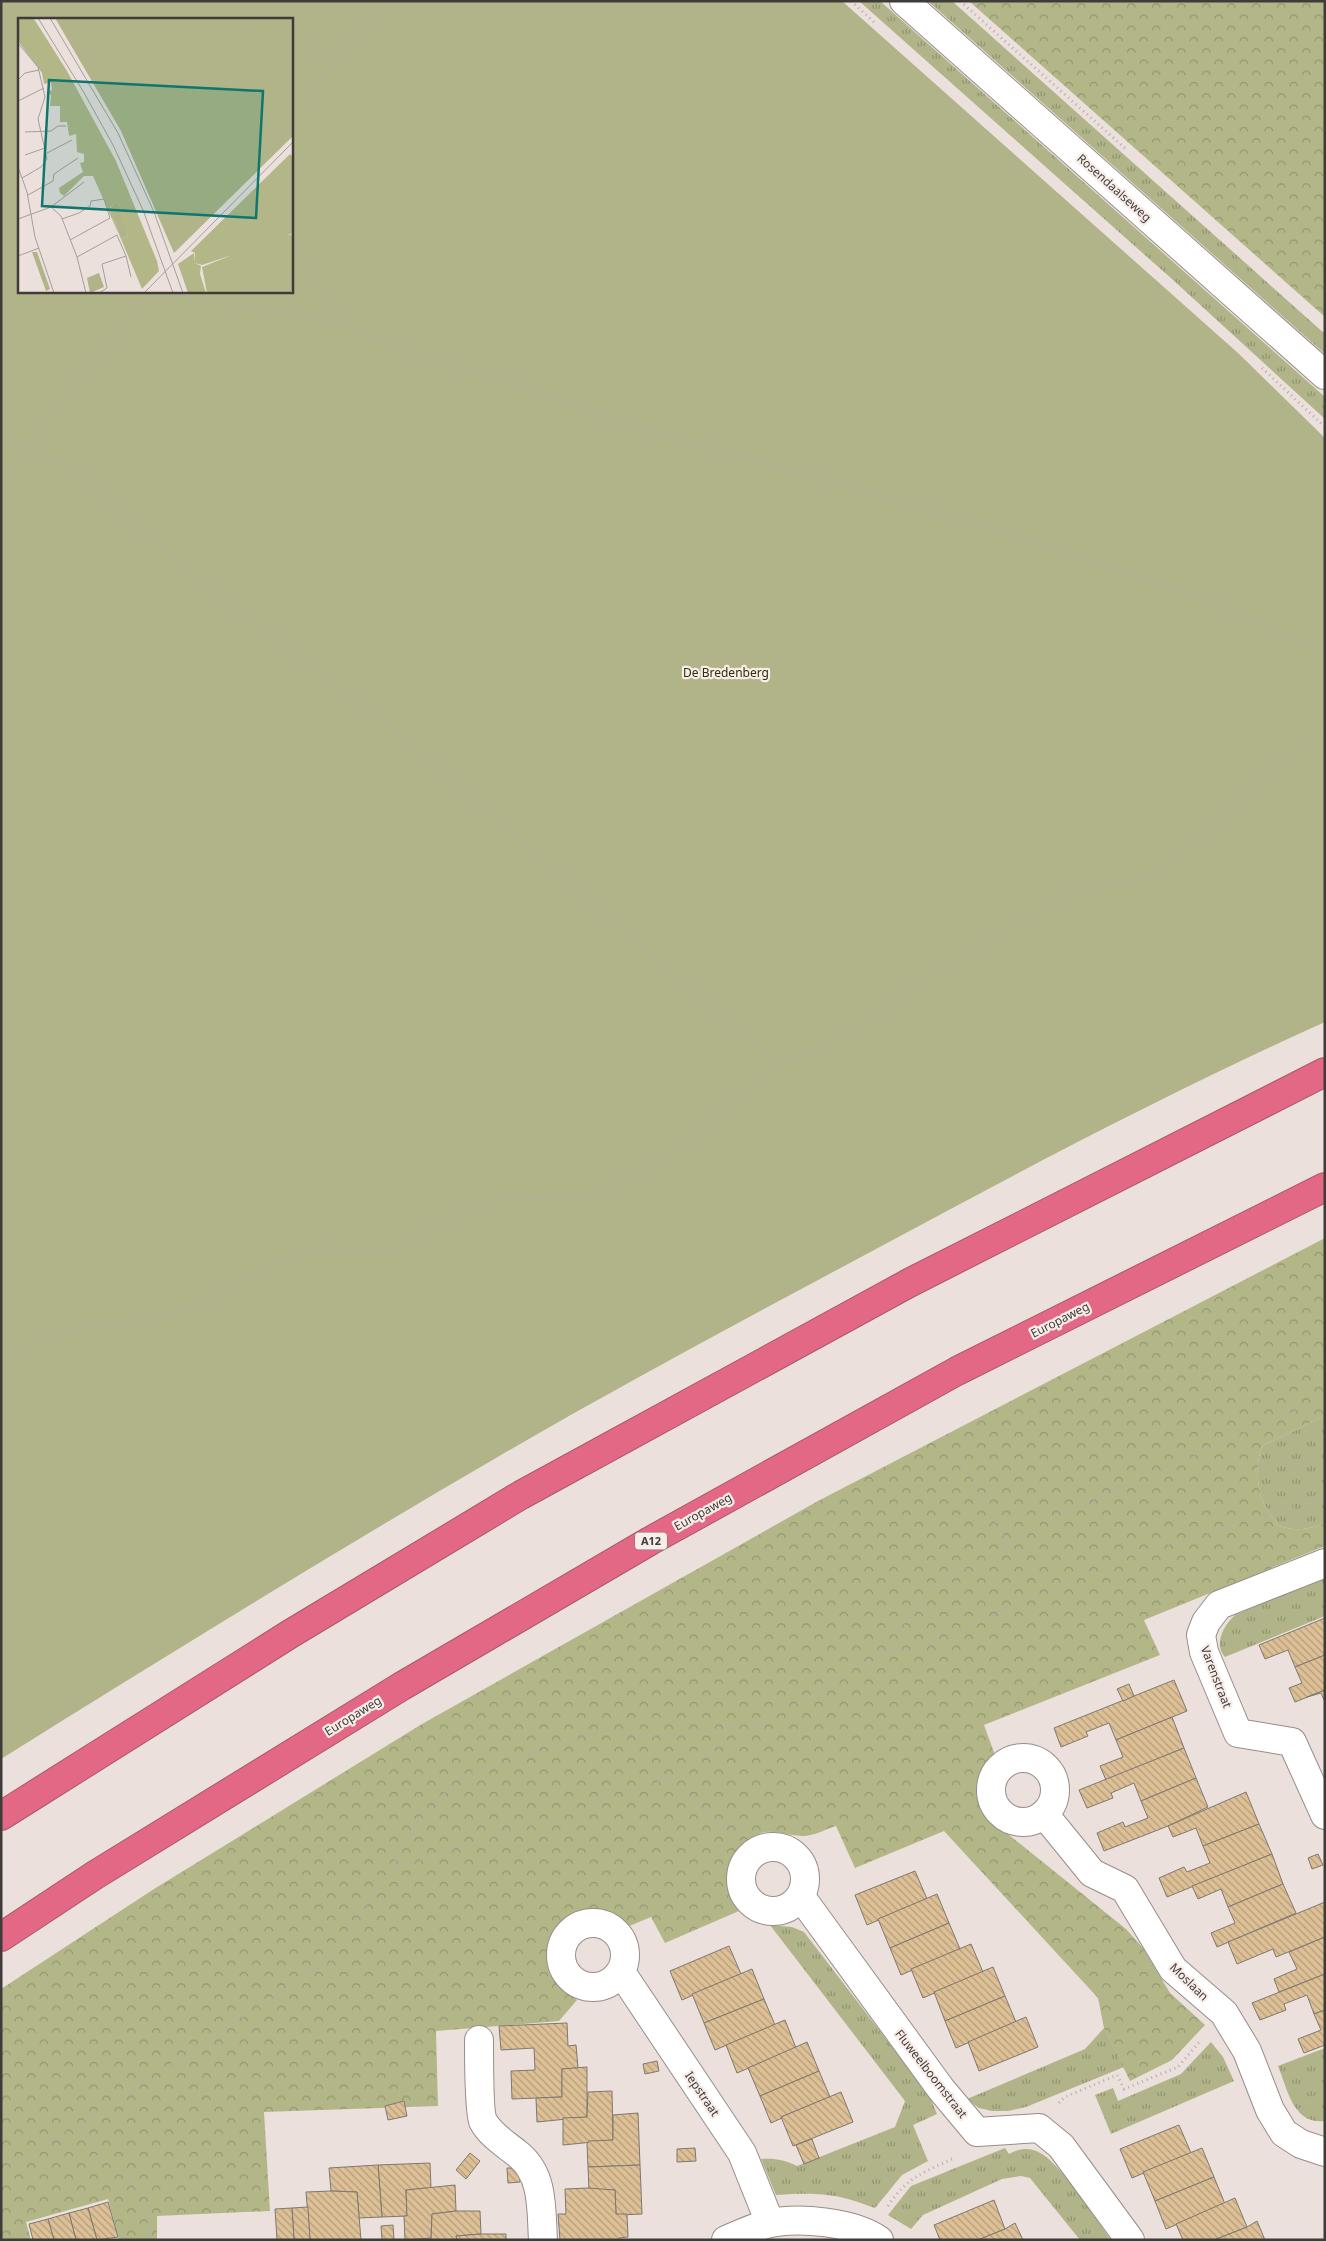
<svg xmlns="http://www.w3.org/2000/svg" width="1326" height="2241" viewBox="0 0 1326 2241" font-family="'Noto Sans',sans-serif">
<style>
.grass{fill:url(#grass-tufts)}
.forest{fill:url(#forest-crowns)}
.green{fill:#b0b488;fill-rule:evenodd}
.building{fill:url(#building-back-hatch);stroke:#7e7871}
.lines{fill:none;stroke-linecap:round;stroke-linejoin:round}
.minor-casing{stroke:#978d89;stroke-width:30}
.tertiary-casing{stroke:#978d89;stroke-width:30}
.motorway-casing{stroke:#aa586a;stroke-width:30}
.path{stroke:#b6adaa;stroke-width:3;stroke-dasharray:1 4;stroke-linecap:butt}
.minor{stroke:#fff;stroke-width:28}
.tertiary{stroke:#fff;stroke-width:28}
.motorway{stroke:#e36885;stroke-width:28}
.labels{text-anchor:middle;stroke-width:4.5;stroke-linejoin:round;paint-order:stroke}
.shield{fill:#f8ede9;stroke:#76706e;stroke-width:1}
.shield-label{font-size:11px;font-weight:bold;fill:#3f3b39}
.street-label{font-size:12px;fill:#3f3b39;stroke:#f8ede9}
.park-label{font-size:12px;fill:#2d2f08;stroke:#f8ede9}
.inset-road{fill:none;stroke:#a69e9b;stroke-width:1}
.view{fill:#0f766e;fill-opacity:0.15;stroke:#0f766e;stroke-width:2.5}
.inset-edge{fill:none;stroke:#3f3b39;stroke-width:2.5}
</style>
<defs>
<pattern id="grass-tufts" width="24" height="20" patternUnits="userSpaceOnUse" patternTransform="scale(1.25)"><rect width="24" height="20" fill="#b0b488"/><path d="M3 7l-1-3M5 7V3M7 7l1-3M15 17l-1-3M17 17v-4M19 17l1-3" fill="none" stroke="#919470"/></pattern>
<pattern id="forest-crowns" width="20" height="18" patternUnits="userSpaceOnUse" patternTransform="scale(1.25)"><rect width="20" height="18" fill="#b3b788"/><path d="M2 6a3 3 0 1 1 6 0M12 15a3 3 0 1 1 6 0" fill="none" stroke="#939670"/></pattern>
<pattern id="building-back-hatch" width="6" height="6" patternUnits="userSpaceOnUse" patternTransform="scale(1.25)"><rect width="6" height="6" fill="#ddc096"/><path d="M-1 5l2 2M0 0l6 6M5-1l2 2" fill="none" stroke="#b59d7b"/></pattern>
</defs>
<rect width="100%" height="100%" fill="#ebe0dc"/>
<g class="grass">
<path d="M 859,1 L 880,1 L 1325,397 L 1325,419 L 1173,280 Z"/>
<path d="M 928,1 L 952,1 L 1325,334 L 1325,354 Z"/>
<path d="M 1325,1416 L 1325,1523 C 1309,1530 1295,1531 1279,1526 C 1273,1517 1265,1509 1262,1499 C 1257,1484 1255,1457 1264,1445 Z"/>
<path d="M 1325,1578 L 1325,1616 L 1225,1657 C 1213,1644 1224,1625 1235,1615 Z"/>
<path d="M 770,1925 L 792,1927 L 804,1932 L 929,2095 L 937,2114 L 913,2125 L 928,2161 L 902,2175 L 875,2208 C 836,2193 818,2192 776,2195 L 761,2159 C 775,2158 785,2160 797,2166 L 895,2127 L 905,2101 Z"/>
<path d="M 1104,2028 L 1124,2067 L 1026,2107 L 1008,2111 L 992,2111 L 979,2108 L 967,2099 L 1085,2049 Z"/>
<path d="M 1211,2042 L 1223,2057 L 1234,2081 L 1111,2134 L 1095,2095 L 1113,2088 L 1118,2101 L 1181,2074 Z"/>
<path d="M 1325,2048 L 1325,2121 C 1293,2125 1288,2090 1278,2066 Z"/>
<path d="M 1005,2148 L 1009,2154 C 1020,2148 1031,2147 1042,2154 C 1063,2167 1095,2218 1111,2240 L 1080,2240 L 1030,2178 L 1021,2176 L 1002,2179 L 923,2215 L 911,2229 L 888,2215 L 911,2186 Z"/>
</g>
<g class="forest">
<path d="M 969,1 L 1325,1 L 1325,317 Z"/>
<path d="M 1325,1238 L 1325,1416 L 1264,1445 C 1255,1457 1257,1484 1262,1499 C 1265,1509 1273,1517 1279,1526 C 1295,1531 1309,1530 1325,1523 L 1325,1546 L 1144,1620 L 1160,1655 L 984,1725 L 995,1755 C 978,1779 975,1791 988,1818 L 1126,1929 L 1143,1948 L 1170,1993 L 1205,2025 L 1172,2060 L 1130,2081 L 1104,2028 L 1098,1998 L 944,1831 L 855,1868 L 836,1826 C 826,1829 814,1836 803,1836 C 790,1836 774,1829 761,1833 C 736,1842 724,1873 731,1898 C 733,1902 737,1907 739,1911 L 665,1943 L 651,1917 L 627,1927 C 600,1900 550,1915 548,1953 C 547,1961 547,1969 551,1976 C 557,1985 568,1994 577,2000 L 559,2021 L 436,2031 L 438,2106 L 264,2112 L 270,2211 L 157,2216 L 157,2240 L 119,2240 L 108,2199 L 26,2222 L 31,2240 L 1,2240 L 1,1989 L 154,1889 L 422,1724 L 818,1501 Z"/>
</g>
<path class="green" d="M 1,1 L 842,1 L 1238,353 L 1325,438 L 1325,1022 C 1172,1091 1024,1169 876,1249 C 749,1317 621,1385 496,1458 C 329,1555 165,1657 1,1759 ZM 19,19 L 291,19 L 291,291 L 19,291 Z"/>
<g class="building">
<path d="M 1325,1618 L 1325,1655 L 1295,1667 L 1288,1650 L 1265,1659 L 1259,1645 Z"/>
<path d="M 1325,1655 L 1325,1690 L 1295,1702 L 1289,1688 L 1302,1683 L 1295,1667 Z"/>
<path d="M 1174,1680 L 1187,1711 L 1116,1740 L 1109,1723 L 1086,1732 L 1088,1736 L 1061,1747 L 1054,1728 Z"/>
<path d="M 1129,1684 L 1134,1696 L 1123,1701 L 1117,1689 Z"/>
<path d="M 1325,1690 L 1325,1702 L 1321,1693 L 1307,1697 Z"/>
<path d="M 1172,1717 L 1184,1748 L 1106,1780 L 1100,1766 L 1123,1757 L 1116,1740 Z"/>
<path d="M 1184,1748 L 1196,1778 L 1141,1801 L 1134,1783 L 1111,1793 L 1113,1798 L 1087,1808 L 1079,1790 Z"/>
<path d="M 1196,1778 L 1208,1807 L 1168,1826 L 1104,1851 L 1097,1833 L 1123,1822 L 1125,1827 L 1148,1818 L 1141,1801 Z"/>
<path d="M 1246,1792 L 1259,1824 L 1203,1846 L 1196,1828 L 1173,1837 L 1168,1826 Z"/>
<path d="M 1259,1824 L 1272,1854 L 1167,1897 L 1159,1878 L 1184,1867 L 1187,1872 L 1210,1863 L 1203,1846 Z"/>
<path d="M 1272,1854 L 1283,1884 L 1228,1907 L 1221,1889 L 1198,1899 L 1192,1886 Z"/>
<path d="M 1318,1854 L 1323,1865 L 1312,1869 L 1308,1858 Z"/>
<path d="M 915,1871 L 927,1899 L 867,1925 L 855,1895 Z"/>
<path d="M 1283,1884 L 1296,1913 L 1217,1947 L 1211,1933 L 1235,1923 L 1228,1907 Z"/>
<path d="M 937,1894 L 949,1923 L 890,1948 L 878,1919 Z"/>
<path d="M 1325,1902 L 1325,1937 L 1276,1957 L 1273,1949 L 1237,1964 L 1228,1942 Z"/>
<path d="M 949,1923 L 960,1949 L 901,1975 L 890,1948 Z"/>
<path d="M 1325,1937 L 1325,1974 L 1279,1992 L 1274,1979 L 1297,1969 L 1289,1952 Z"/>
<path d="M 971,1944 L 983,1972 L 923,1998 L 911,1969 Z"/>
<path d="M 729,1946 L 741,1974 L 682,2000 L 670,1971 Z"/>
<path d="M 993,1967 L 1005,1996 L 945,2021 L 934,1992 Z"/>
<path d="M 752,1969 L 764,1999 L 704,2023 L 692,1994 Z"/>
<path d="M 1325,1974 L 1325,2010 L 1314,2014 L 1307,1995 L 1284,2004 L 1286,2010 L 1260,2020 L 1252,2003 Z"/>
<path d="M 1005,1996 L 1016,2022 L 956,2048 L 945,2021 Z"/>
<path d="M 764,1999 L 775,2025 L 715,2050 L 704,2023 Z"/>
<path d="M 1325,2010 L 1325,2045 L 1304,2053 L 1298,2039 L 1321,2030 L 1314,2014 Z"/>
<path d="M 1026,2017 L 1038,2047 L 979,2071 L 968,2042 Z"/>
<path d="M 785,2020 L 796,2048 L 737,2073 L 726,2045 Z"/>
<path d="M 567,2023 L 568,2046 L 576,2045 L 578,2068 L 562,2069 L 562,2097 L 512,2099 L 511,2071 L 535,2070 L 534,2048 L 501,2050 L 499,2026 Z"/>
<path d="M 807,2042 L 819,2071 L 760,2096 L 748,2068 Z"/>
<path d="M 657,2061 L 659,2071 L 645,2074 L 643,2064 Z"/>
<path d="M 587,2067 L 587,2117 L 537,2122 L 536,2098 L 562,2097 L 562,2069 Z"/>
<path d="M 819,2071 L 830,2097 L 781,2117 L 782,2118 L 771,2123 L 760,2096 Z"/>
<path d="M 612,2091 L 613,2140 L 563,2145 L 563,2118 L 587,2117 L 588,2092 Z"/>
<path d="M 841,2092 L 853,2122 L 793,2146 L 781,2117 Z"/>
<path d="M 404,2101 L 407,2116 L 388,2120 L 385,2106 Z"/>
<path d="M 638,2113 L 640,2165 L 588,2167 L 587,2144 L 589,2141 L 613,2140 L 613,2115 Z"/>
<path d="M 1179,2125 L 1191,2153 L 1132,2178 L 1120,2149 Z"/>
<path d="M 812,2139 L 819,2158 L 804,2164 L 796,2145 Z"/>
<path d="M 695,2148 L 696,2161 L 677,2162 L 677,2149 Z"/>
<path d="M 1202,2148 L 1214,2177 L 1155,2201 L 1143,2172 Z"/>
<path d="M 470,2153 L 480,2161 L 466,2179 L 456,2170 Z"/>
<path d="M 430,2163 L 431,2188 L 406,2190 L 407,2216 L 382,2217 L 378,2165 Z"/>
<path d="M 378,2165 L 382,2217 L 359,2218 L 357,2192 L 331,2191 L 329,2168 Z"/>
<path d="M 640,2165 L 642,2214 L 618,2215 L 616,2214 L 615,2190 L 589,2190 L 588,2167 Z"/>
<path d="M 507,2168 L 519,2168 L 520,2182 L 508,2183 Z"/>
<path d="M 1214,2177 L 1225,2204 L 1166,2229 L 1155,2201 Z"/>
<path d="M 455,2185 L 456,2211 L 432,2214 L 431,2238 L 405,2240 L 404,2216 L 407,2216 L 406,2190 Z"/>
<path d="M 588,2188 L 615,2190 L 616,2214 L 627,2214 L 628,2237 L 619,2238 L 619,2240 L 560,2240 L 558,2214 L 566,2214 L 565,2189 Z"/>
<path d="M 331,2191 L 357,2192 L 361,2240 L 310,2240 L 306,2192 Z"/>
<path d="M 1235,2198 L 1247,2227 L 1214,2240 L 1183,2240 L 1176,2224 Z"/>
<path d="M 994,2200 L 1005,2229 L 978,2240 L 940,2240 L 934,2225 Z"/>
<path d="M 108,2202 L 118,2237 L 97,2240 L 88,2208 Z"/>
<path d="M 308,2207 L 310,2240 L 294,2240 L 292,2208 Z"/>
<path d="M 88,2208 L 97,2240 L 76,2240 L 69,2213 Z"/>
<path d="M 292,2208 L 294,2240 L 277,2240 L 275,2209 Z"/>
<path d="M 456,2211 L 480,2211 L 481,2234 L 456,2236 L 457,2240 L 431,2240 L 432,2214 Z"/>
<path d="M 69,2213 L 76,2240 L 54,2240 L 48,2219 Z"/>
<path d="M 48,2219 L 54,2240 L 33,2240 L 29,2224 Z"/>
<path d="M 1257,2221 L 1265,2240 L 1214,2240 L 1247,2227 Z"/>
<path d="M 1015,2223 L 1023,2240 L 978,2240 L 1005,2229 Z"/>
<path d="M 393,2225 L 394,2240 L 382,2240 L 381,2226 Z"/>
<path d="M 481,2234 L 506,2234 L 506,2240 L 457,2240 L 456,2236 Z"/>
</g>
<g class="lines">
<defs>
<g id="minor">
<path d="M 1325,1563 L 1219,1605 L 1206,1622 L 1201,1635 L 1204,1652 L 1238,1733 L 1292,1742 L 1325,1815"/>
<circle cx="1023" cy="1790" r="32"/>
<path d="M 1044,1814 L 1092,1873 L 1125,1889 L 1173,1969 L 1224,2013 L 1247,2051 L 1270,2110 L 1284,2133 L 1301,2144 L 1325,2152"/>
<circle cx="773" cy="1879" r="32"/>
<path d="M 801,1897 L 941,2089 L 977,2132 L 1039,2128 L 1061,2146 L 1130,2240"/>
<circle cx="593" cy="1955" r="32"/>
<path d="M 621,1972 L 742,2153 L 770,2223"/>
<path d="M 479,2040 C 479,2054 479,2112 483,2121 C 490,2135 507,2145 519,2155 C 544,2176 541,2209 543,2240"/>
<path d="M 726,2240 C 740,2234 755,2227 770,2223 C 800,2217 854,2222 879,2240"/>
</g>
<path id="tertiary" d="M 904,1 L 1325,375"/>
<g id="motorway">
<path d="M 1,1816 L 290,1634 L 521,1495 L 909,1283 L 1325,1072"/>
<path d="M 1,1937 L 95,1875 L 402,1686 L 650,1541 L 957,1371 L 1325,1187"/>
</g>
</defs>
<use href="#minor" class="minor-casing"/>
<use href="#tertiary" class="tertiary-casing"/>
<use href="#motorway" class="motorway-casing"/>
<g class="path">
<path d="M 238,1 L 262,19"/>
<path d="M 851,1 L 876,24"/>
<path d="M 960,1 L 1127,150"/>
<path d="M 291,36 L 310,45 L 335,63"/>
<path d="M 291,120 L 335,63 L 389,1"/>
<path d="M 291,237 L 313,282 L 343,322"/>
<path d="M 146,299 L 164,297 L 215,301 L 343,323 L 400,349 L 444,365 L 500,377 L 621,424 L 755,460 L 1010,534 L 1200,597 L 1325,653"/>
<path d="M 1262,368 L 1325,427"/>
<path d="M 1,435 L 72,469 L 213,592 L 396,731 L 780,1066"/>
<path d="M 1,494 L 22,444 L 38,430 L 152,291"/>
<path d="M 1,1338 L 12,1354"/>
<path d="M 1,1370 L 12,1354 L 29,1343 L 61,1332 L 87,1326 L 136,1322 L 171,1314 L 204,1301 L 300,1250 L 334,1248 L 376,1251 L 400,1248 L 442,1222 L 494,1199 L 588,1197 L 629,1178 L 660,1160 L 705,1129 L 762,1077 L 780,1066 L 844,1037 L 906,992 L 1062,897 L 1092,886 L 1121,883 L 1153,873 L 1204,835 L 1285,759 L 1325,729"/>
<path d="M 961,1461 L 1008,1545"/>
<path d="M 885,1651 L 918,1649 L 1133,1552 L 1173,1544 L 1262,1516 L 1325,1499"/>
<path d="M 668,1779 L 755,1852"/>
<path d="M 390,1870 L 427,1808 L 468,1773 L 609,1729 L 649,1738 L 759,1722"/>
<path d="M 1059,2103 L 1065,2097 L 1117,2075 L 1124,2089 L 1178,2067 L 1201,2040"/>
<path d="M 81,2124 L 102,2162 L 130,2180 L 148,2205 L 149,2240"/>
<path d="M 1,2169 L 81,2124 L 331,1960 L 390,1870 L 503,1835 L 668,1779 L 884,1651 L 929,1591 L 1061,1514 L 1325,1397"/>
<path d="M 888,2206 C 908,2176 923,2173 954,2158"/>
</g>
<use href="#minor" class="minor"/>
<use href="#tertiary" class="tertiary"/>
<use href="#motorway" class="motorway"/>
</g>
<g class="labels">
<rect class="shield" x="635" y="1532.5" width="32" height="17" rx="4"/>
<g class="shield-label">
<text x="651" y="1545">A12</text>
</g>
<g class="street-label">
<text transform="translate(1114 188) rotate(42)" y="4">Rosendaalseweg</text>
<text transform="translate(1060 1320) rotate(-27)" y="4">Europaweg</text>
<text transform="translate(703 1512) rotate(-29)" y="4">Europaweg</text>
<text transform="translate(1216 1677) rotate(69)" y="4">Varenstraat</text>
<text transform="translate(353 1716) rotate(-32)" y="4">Europaweg</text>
<text transform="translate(1189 1982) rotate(44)" y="4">Moslaan</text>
<text transform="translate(931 2074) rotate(52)" y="4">Fluweelboomstraat</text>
<text transform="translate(702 2094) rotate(56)" y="4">Iepstraat</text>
</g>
<g class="park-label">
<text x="726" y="677">De Bredenberg</text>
</g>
</g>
<g transform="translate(18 18)">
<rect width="275" height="275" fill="#ebe0dc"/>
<path d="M 95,186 L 101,186 L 109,213 L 110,218 L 103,221 L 92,191 ZM 14,234 L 19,234 L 32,271 L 28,273 Z" fill="#b0b488"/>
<path d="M 0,0 L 15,0 L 18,4 L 49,53 L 98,143 L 139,243 L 141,253 L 124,271 L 103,221 L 110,218 L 101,186 L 95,186 L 92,190 L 102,219 L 75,158 L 66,158 L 46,178 L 42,175 L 41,170 L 65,154 L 62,145 L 66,144 L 66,136 L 59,134 L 58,116 L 51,118 L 49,104 L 42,104 L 42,88 L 32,88 L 33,77 L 28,74 L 34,72 L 33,64 L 26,66 L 24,55 L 0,23 ZM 272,136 L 275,139 L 275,215 L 268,218 L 275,216 L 275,275 L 273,272 L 273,275 L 189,275 L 184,249 L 214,237 L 184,247 L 177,245 L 177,235 L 173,233 ZM 176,235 L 177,245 L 183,248 L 182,256 L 188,275 L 170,275 L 160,246 Z" fill="#b3b788"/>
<path d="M 37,0 L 275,0 L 275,118 L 156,235 L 103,113 ZM 81,255 L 86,269 L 72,275 L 69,260 Z" fill="#b0b488"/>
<path class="inset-road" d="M 20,0 L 65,73 L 95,127 L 125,192 L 155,275M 32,0 L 100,115 L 136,194 L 165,275M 0,25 L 20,49 L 27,79 L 20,101 L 29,141 L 23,149 L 4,160M 0,62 L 7,55 L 21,52M 0,83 L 26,70M 7,114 L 33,113 L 40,108 L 48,108M 29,135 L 54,122M 7,137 L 27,130M 0,149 L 9,174 L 17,219 L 36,275M 10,177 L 35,163 L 36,156 L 60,140M 33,189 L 43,198 L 59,239M 0,201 L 33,189 L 66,164M 44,201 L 61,195 L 72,188 L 73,183 L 86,181 L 92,200 L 52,222M 0,238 L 21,230M 68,275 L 59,239 L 99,217 L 108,238M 81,275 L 89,270 L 84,246 L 108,238 L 113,259M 126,275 L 275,124"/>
<path class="view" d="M 31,62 L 245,73 L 238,200 L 24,188 Z"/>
<rect width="275" height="275" class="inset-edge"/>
</g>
<rect width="1326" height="2241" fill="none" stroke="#3f3b39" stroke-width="5"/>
</svg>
